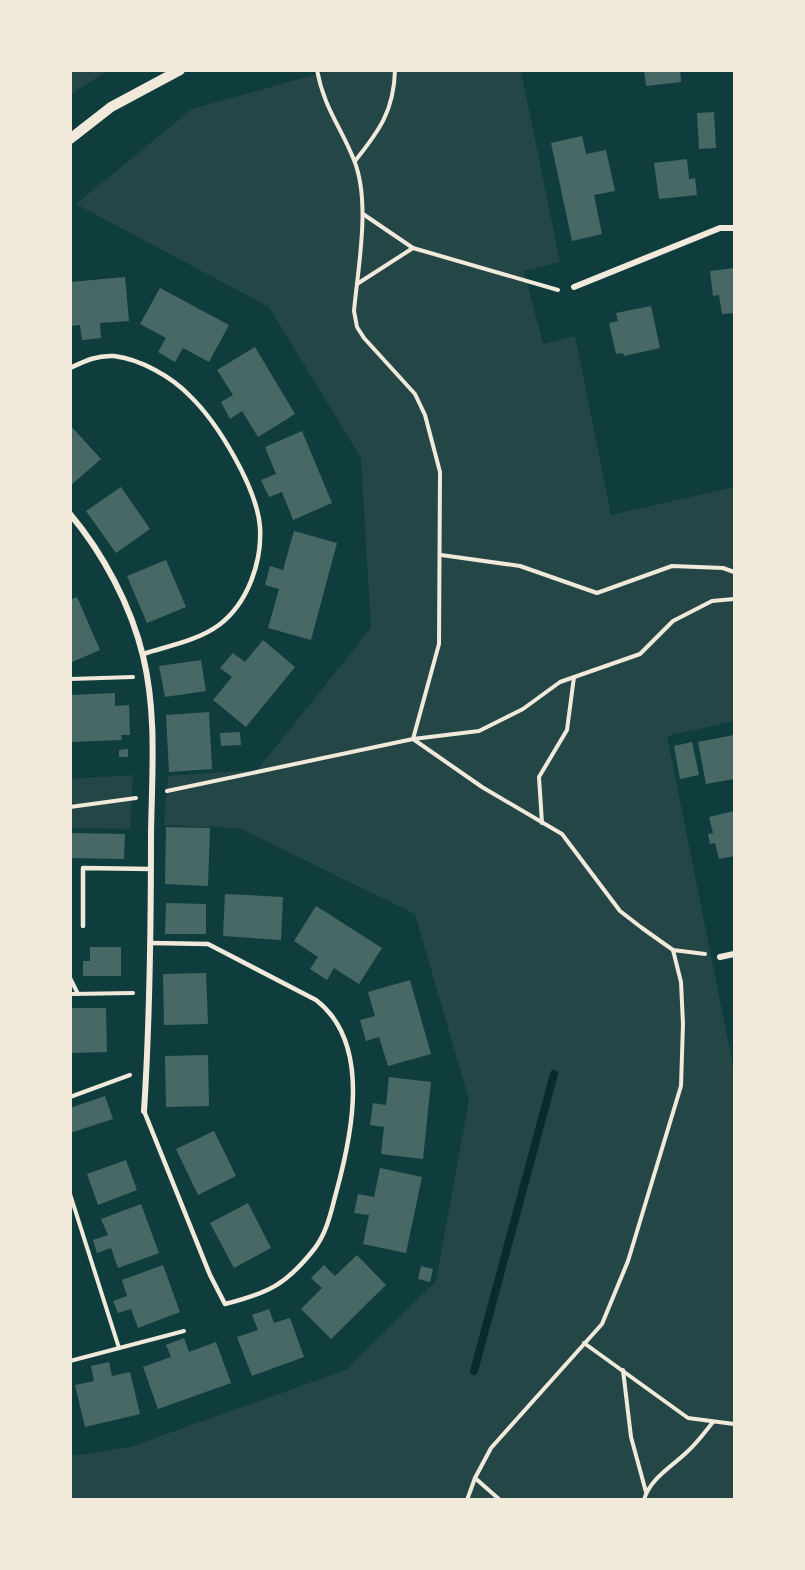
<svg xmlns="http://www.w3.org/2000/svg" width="805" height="1570" viewBox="0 0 805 1570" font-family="'Alegreya Sans',sans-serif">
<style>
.green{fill:#244646}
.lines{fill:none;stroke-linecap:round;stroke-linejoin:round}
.stream{stroke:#0a2a2b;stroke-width:8}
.building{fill:#486865}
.path{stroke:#f1e9da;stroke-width:4}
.service{stroke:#f1e9da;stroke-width:4.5}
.minor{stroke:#f1e9da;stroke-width:6}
.tertiary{stroke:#f1e9da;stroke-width:10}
</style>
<rect width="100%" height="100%" fill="#0f3d3e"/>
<g class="green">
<path d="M 71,70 L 107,70 L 107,71 L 71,94 Z"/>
<path d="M 328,71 L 521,71 L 560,262 L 524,271 L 543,344 L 575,336 L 611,515 L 734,487 L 734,721 L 667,736 L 734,1071 L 734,1499 L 71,1500 L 71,1456 L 130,1447 L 346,1370 L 436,1281 L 469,1100 L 415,914 L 239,828 L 164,825 L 168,776 L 257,770 L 371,628 L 361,458 L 269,307 L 76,204 L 192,109 Z"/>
<path d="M 133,775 L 130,829 L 71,828 L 71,779 Z"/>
</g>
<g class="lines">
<path class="stream" d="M 474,1371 L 554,1074"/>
</g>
<g class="building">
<path d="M 644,70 L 680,70 L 681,82 L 646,86 Z"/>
<path d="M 714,112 L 716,148 L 699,149 L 697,113 Z"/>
<path d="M 582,136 L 586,154 L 606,150 L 615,191 L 594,195 L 602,234 L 572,241 L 551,143 Z"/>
<path d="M 687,159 L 689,179 L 695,178 L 697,195 L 659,199 L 654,163 Z"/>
<path d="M 734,268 L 734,313 L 722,314 L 719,295 L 713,296 L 710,271 Z"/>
<path d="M 125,277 L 129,321 L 100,323 L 101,338 L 82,340 L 80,325 L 70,326 L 70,282 Z"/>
<path d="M 160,288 L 229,325 L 209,362 L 183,348 L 175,362 L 158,352 L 166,338 L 140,324 Z"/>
<path d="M 651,306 L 660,348 L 624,356 L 623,353 L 616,354 L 609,323 L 618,321 L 616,313 Z"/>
<path d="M 255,347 L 295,414 L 258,437 L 242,411 L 230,419 L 221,402 L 233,395 L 217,370 Z"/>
<path d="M 70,425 L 101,459 L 70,486 Z"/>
<path d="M 302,431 L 332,503 L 293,520 L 282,492 L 269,497 L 261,480 L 276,474 L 265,447 Z"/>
<path d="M 121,487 L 150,529 L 116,553 L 86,511 Z"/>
<path d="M 294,531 L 337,543 L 311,640 L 268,628 L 279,589 L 265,585 L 270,566 L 283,570 Z"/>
<path d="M 166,560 L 186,607 L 147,623 L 127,576 Z"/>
<path d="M 77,597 L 100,650 L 70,663 L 70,600 Z"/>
<path d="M 263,640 L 295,667 L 246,727 L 213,700 L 232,677 L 220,668 L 233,653 L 245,662 Z"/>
<path d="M 201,660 L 206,691 L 165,697 L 159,666 Z"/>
<path d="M 115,693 L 115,706 L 129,705 L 130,735 L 121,735 L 122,740 L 70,742 L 70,695 Z"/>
<path d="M 209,712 L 212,769 L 169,772 L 166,715 Z"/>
<path d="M 240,732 L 241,745 L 221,746 L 220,733 Z"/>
<path d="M 734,735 L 734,779 L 706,784 L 698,742 Z"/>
<path d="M 692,742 L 699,775 L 680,779 L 674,746 Z"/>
<path d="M 128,749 L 128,757 L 119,757 L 119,750 Z"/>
<path d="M 734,811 L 734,856 L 719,859 L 715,843 L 710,844 L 708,834 L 713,833 L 709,817 Z"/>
<path d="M 166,827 L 210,828 L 208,886 L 165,884 Z"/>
<path d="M 70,833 L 125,834 L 124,859 L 70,858 Z"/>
<path d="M 225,894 L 283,897 L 281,940 L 223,936 Z"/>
<path d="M 166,903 L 206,904 L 206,934 L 165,934 Z"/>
<path d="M 316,906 L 382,948 L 359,984 L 334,968 L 327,980 L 310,969 L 318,957 L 294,941 Z"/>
<path d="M 90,947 L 121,947 L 121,976 L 83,976 L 83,961 L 90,961 Z"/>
<path d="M 206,973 L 208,1024 L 164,1025 L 163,974 Z"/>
<path d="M 410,980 L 431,1054 L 388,1066 L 379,1037 L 366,1041 L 360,1020 L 375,1016 L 368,992 Z"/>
<path d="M 70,1008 L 106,1008 L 107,1052 L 70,1053 Z"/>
<path d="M 208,1055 L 209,1106 L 166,1107 L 165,1056 Z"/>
<path d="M 389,1077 L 431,1082 L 423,1159 L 381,1154 L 384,1127 L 370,1125 L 373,1103 L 386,1105 Z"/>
<path d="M 105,1096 L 113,1119 L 70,1133 L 70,1108 Z"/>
<path d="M 214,1131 L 236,1176 L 198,1195 L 176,1149 Z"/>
<path d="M 126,1160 L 137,1190 L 98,1205 L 87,1174 Z"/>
<path d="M 380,1168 L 422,1177 L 406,1253 L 363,1244 L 369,1215 L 354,1213 L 358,1194 L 374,1197 Z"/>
<path d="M 248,1203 L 271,1248 L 234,1268 L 210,1223 Z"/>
<path d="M 141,1204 L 159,1253 L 118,1268 L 111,1248 L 97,1253 L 93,1240 L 108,1235 L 101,1219 Z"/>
<path d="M 357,1255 L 386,1285 L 331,1339 L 301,1309 L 322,1288 L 311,1278 L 324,1265 L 335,1276 Z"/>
<path d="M 163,1265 L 180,1312 L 138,1328 L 131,1309 L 118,1313 L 113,1301 L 127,1296 L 122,1280 Z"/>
<path d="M 421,1266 L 433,1269 L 430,1282 L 418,1279 Z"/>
<path d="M 269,1309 L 274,1323 L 290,1318 L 304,1357 L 252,1376 L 237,1337 L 258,1330 L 252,1315 Z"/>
<path d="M 184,1338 L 189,1352 L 216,1342 L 231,1383 L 158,1409 L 143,1367 L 171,1357 L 166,1345 Z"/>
<path d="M 109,1362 L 112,1376 L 130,1372 L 140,1414 L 85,1427 L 75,1385 L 94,1381 L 91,1366 Z"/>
</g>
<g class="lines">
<g class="path">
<path d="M 317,70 C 324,108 341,127 354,160 C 371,202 358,267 354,311 L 357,327 L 364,338 L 415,394 L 425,415 L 440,472 L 439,644 L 413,739 L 479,731 L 523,709 L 560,682 L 640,654 L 673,621 L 712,601 L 734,599"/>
<path d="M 355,161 C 379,131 394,111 395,70"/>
<path d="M 363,214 L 413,248 L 558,290"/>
<path d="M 357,284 L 413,248"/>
<path d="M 441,555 L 520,566 L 597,593 L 672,566 L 723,568 L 734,572"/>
<path d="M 70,679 L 133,677"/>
<path d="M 167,791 L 413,739 L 482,787 L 562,834 L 620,911 L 642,928 L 673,950 L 705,954"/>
<path d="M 70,807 L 136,798"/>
<path d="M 542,823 L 539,777 L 567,730 L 574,677"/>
<path d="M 70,978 L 78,994"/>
<path d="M 70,994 L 133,993"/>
<path d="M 70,1097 L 130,1075"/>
<path d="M 70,1194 L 119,1348"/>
<path d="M 584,1343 L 688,1418 L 734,1424"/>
<path d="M 70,1361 L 184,1331"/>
<path d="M 623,1370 L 631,1437 L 646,1492"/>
<path d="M 475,1478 L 500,1500"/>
<path d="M 467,1500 L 475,1478 L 491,1448 L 602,1324 L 628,1261 L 681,1086 L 683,1024 L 681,982 L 673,950"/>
<path d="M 644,1500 C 650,1478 673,1466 688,1451 C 697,1443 705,1432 713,1422"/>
</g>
<g class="service">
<path d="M 70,368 C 85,361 97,355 114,356 C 140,359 172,377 190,396 C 218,423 257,488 260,527 C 262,562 248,603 219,625 C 197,641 168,646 143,654"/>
<path d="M 83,926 L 83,868 L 151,869"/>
<path d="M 144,1111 L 210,1275 L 225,1304 C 269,1293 287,1284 315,1248 C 327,1232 331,1212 336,1193 C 352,1135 372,1043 316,1000 L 208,944 L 151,943"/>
</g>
<g class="minor">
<path d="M 574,287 L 720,228 L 734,228"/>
<path d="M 70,514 C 103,553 131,606 143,656 C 157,714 152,773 151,833 C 151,926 150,1019 144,1111"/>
<path d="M 720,957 L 734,954"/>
</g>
<path class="tertiary" d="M 70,139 L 111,107 L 180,70"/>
</g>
<rect width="805" height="1570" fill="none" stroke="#f1e9da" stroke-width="144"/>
</svg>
